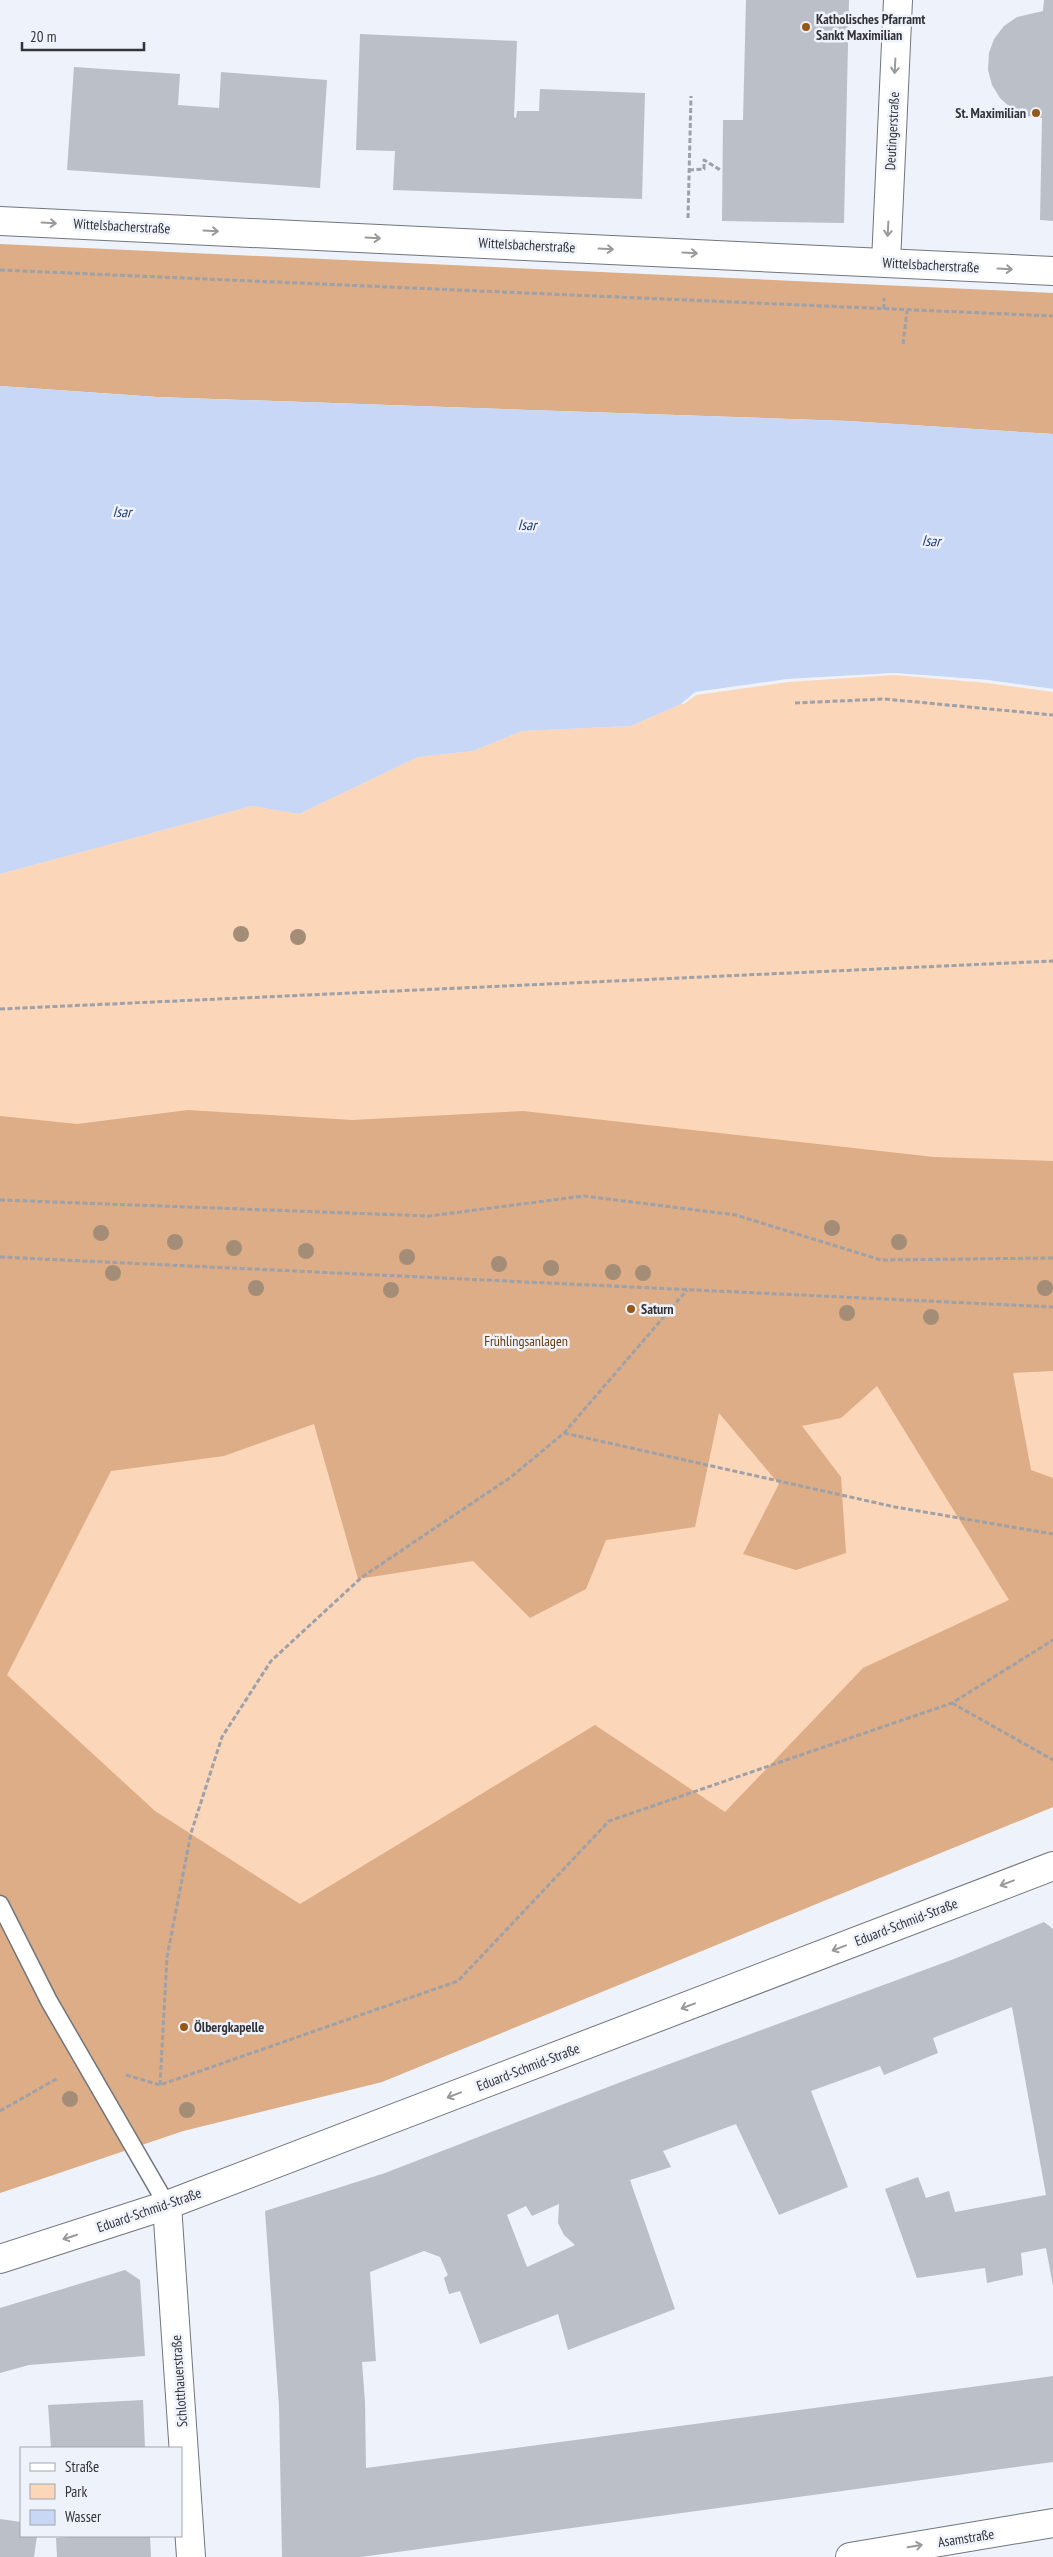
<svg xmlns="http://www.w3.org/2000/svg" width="1053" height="2557" viewBox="0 0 1053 2557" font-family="'PT Sans Narrow',sans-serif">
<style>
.green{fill:#fbd6b9}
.forest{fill:#dcad86;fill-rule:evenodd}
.water{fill:#c7d7f5}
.pier{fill:#eef2fa}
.building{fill:#bbbfc7;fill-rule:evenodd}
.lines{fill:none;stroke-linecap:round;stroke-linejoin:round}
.lane-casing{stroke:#71757c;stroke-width:19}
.street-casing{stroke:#71757c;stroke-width:30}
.secondary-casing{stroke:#71757c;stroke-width:30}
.path{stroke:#9ea1a7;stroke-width:3;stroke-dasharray:5 2.5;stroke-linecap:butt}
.lane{stroke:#fff;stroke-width:16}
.street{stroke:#fff;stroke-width:28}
.secondary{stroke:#fff;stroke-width:28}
.tree{fill:#a48d77}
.oneway{stroke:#999a9c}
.poi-dot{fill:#94581a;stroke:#eef2fa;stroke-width:2}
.labels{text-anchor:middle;stroke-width:5;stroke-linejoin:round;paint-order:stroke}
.poi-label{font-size:14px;font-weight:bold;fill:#333438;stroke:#eef2fa;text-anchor:start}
.street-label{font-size:14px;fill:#333438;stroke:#eef2fa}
.park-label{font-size:14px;fill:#673b0c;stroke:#eef2fa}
.water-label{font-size:15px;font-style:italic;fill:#233d78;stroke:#eef2fa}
</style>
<rect width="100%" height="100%" fill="#eef2fa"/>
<path class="green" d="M 894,673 L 1053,689 L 1053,1807 L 382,2082 L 183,2131 L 0,2193 L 0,874 L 252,806 L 299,814 L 418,757 L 473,751 L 522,731 L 631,726 L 681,704 L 695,692 L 788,679 Z"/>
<g class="forest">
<path d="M 0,244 L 1053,293 L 1053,434 L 848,421 L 157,397 L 0,386 Z"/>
<path d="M 188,1110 L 352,1120 L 523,1111 L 934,1157 L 1053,1161 L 1053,1371 L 1013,1373 L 1031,1470 L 1053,1478 L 1053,1807 L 382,2082 L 183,2131 L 0,2193 L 0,1116 L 77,1124 ZM 877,1386 L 1009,1600 L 863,1668 L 725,1812 L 595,1725 L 300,1904 L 155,1811 L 7,1675 L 111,1471 L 224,1456 L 314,1424 L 358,1579 L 473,1561 L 530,1618 L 586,1589 L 606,1540 L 695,1527 L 719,1413 L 779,1484 L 743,1554 L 796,1570 L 846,1553 L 841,1477 L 802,1426 L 841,1418 Z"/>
</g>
<path class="water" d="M 0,386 L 157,397 L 848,421 L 1053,434 L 1053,689 L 987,680 L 894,673 L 788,679 L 696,692 L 681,704 L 631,726 L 522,731 L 473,751 L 418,757 L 299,814 L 252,806 L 0,874 Z"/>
<path class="pier" d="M 894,673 L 987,680 L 1053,689 L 1053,692 L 987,683 L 894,675 L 788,682 L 696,695 L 684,704 L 681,704 L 695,692 L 788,679 Z"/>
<g class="building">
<path d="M 746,0 L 849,0 L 844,223 L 722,221 L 723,120 L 743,120 Z"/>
<path d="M 1044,0 L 1053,0 L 1053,221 L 1040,220 L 1042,118 L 1027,116 L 1012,109 L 1000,98 L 992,85 L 988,70 L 989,53 L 994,39 L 1004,26 L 1017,17 L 1043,11 Z"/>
<path d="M 360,34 L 517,41 L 514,117 L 516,118 L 517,111 L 539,111 L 540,89 L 645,93 L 642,199 L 393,190 L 395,151 L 356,150 Z"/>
<path d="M 74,67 L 180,74 L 178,105 L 219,108 L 221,72 L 327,80 L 320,188 L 67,170 Z"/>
<path d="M 1044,1922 L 1053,1929 L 1053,2286 L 1046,2248 L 1021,2253 L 1023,2275 L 987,2283 L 985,2268 L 917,2278 L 885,2189 L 918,2177 L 926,2198 L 949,2191 L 955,2212 L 1046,2195 L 1012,2007 L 933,2038 L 938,2053 L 884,2075 L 880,2066 L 811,2091 L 848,2187 L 779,2215 L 736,2124 L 663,2151 L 671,2167 L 630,2180 L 675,2309 L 568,2350 L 558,2314 L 480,2344 L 460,2291 L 449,2294 L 444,2278 L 448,2275 L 440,2257 L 424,2251 L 370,2272 L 376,2361 L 362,2362 L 365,2402 L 366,2468 L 1053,2376 L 1053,2462 L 361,2557 L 282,2557 L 279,2406 L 265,2211 L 385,2173 L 634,2077 L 954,1959 ZM 559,2204 L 558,2223 L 564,2235 L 575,2245 L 527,2267 L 507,2215 L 526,2206 L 532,2216 Z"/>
<path d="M 181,2021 L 190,2023 L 187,2032 L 179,2030 Z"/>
<path d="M 125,2270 L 140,2280 L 145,2356 L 29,2365 L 0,2373 L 0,2308 Z"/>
<path d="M 143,2400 L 145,2448 L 51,2448 L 48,2405 Z"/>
<path d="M 0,2519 L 21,2522 L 21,2536 L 37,2536 L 34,2557 L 0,2557 Z"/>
<path d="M 82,2536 L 150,2536 L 151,2557 L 57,2557 L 56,2538 Z"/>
</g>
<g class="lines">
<defs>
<path id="lane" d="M 0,1904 L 49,2001 L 167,2205"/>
<g id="street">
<path d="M 886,262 L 898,0"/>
<path d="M 167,2205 L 191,2557"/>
<path d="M 0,2259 L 167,2205 L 1053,1866"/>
<path d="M 850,2557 L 1053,2523"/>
</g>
<path id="secondary" d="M 0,221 L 1053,271"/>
</defs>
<use href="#lane" class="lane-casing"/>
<use href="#street" class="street-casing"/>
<use href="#secondary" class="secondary-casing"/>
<g class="path">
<path d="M 689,170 L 704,169 L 704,160 L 722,171"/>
<path d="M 688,218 L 691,96"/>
<path d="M 0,270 L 1053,316"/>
<path d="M 884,309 L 884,298"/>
<path d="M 903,344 L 907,311"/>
<path d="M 795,703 L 885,699 L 1053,715"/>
<path d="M 0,1009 L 1053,961"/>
<path d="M 0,1200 L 429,1216 L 584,1196 L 736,1215 L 881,1260 L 1053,1258"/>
<path d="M 0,1257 L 1053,1307"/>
<path d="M 564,1433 L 895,1507 L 1053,1534"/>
<path d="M 952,1703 L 1053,1760"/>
<path d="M 126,2075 L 160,2085 L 458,1981 L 609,1821 L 952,1703 L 1053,1640"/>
<path d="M 160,2085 L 167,1957 L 191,1833 L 222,1737 L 271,1661 L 362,1577 L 511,1477 L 564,1433 L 687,1290"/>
<path d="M 0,2111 L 58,2078"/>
</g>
<use href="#lane" class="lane"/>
<use href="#street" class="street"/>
<use href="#secondary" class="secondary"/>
</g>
<g class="tree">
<circle cx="241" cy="934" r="8"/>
<circle cx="298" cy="937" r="8"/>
<circle cx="832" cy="1228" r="8"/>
<circle cx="101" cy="1233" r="8"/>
<circle cx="175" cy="1242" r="8"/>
<circle cx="899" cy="1242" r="8"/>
<circle cx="234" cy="1248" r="8"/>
<circle cx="306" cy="1251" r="8"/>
<circle cx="407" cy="1257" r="8"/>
<circle cx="499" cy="1264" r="8"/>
<circle cx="551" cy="1268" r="8"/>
<circle cx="613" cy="1272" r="8"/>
<circle cx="113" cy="1273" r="8"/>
<circle cx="643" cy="1273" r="8"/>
<circle cx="256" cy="1288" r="8"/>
<circle cx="1045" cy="1288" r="8"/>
<circle cx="391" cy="1290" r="8"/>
<circle cx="847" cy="1313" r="8"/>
<circle cx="931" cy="1317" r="8"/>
<circle cx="70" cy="2099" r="8"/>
<circle cx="187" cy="2110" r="8"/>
</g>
<defs><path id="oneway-shaft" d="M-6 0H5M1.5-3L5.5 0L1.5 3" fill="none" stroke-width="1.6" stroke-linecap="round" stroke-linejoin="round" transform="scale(1.25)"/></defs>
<g class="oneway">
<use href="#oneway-shaft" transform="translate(895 66) rotate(93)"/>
<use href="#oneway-shaft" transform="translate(49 223) rotate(3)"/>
<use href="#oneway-shaft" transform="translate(888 229) rotate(93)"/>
<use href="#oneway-shaft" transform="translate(211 231) rotate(3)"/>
<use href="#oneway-shaft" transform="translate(373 238) rotate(3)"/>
<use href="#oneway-shaft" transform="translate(606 249) rotate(3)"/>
<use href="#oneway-shaft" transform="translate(690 253) rotate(3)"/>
<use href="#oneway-shaft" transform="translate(1005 269) rotate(3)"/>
<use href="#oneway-shaft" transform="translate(1007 1883) rotate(159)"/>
<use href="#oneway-shaft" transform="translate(839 1948) rotate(159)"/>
<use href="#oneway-shaft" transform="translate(688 2006) rotate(159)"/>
<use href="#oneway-shaft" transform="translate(454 2095) rotate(159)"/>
<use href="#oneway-shaft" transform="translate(70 2237) rotate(162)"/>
<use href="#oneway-shaft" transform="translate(915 2546) rotate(-9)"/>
</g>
<g class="poi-dot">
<circle cx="806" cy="27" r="5"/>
<circle cx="1036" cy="113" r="5"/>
<circle cx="631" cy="1309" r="5"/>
<circle cx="184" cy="2027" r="5"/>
</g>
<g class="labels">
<g class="poi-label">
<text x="816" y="24">Katholisches Pfarramt<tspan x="816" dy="16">Sankt Maximilian</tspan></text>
<text x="1026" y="118" text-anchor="end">St. Maximilian</text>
<text x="641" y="1314">Saturn</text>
<text x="194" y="2032">Ölbergkapelle</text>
</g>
<g class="street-label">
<text transform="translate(892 131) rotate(-87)" y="5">Deutingerstraße</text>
<text transform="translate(122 226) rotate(3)" y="5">Wittelsbacherstraße</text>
<text transform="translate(527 245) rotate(3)" y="5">Wittelsbacherstraße</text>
<text transform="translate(931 265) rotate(3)" y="5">Wittelsbacherstraße</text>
<text transform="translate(906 1922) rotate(-21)" y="5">Eduard-Schmid-Straße</text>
<text transform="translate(528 2067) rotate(-21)" y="5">Eduard-Schmid-Straße</text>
<text transform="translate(149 2210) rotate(-19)" y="5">Eduard-Schmid-Straße</text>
<text transform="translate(179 2381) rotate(-94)" y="5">Schlotthauerstraße</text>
<text transform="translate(966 2538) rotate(-9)" y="5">Asamstraße</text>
</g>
<g class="park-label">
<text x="526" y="1346">Frühlingsanlagen</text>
</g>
<g class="water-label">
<text transform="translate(122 512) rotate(2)" y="5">Isar</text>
<text transform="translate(527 525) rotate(2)" y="5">Isar</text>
<text transform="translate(931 541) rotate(3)" y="5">Isar</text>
</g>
</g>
<rect x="20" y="2447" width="162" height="90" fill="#eef2fa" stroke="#a3a6ac"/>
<rect x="30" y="2463" width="25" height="8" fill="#ffffff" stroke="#a3a6ac"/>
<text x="65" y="2472" font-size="15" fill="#333438">Straße</text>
<rect x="30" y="2484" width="25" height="15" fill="#fbd6b9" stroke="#a3a6ac"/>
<text x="65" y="2497" font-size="15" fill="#333438">Park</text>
<rect x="30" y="2510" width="25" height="15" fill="#c7d7f5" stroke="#a3a6ac"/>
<text x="65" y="2522" font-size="15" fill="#333438">Wasser</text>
<path d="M22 42v8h122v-8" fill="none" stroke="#333438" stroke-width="2.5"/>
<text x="30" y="42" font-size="15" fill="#333438" stroke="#eef2fa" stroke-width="4" paint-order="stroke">20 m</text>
</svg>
